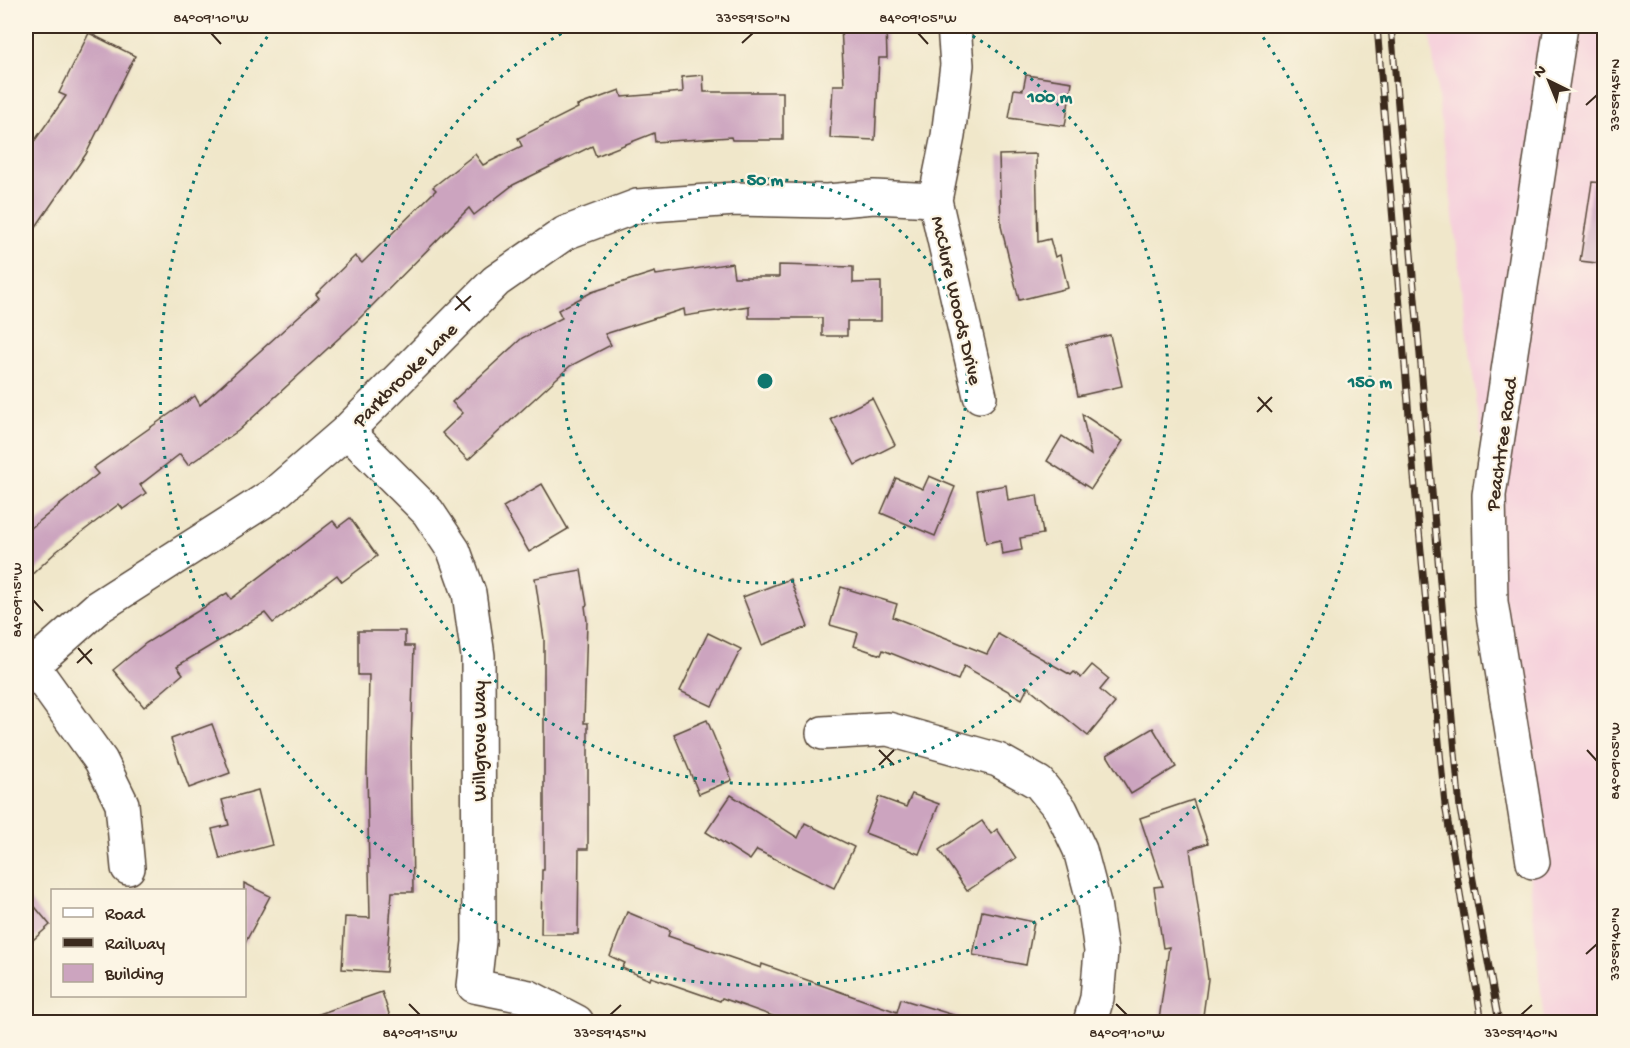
<svg xmlns="http://www.w3.org/2000/svg" width="1630" height="1048" viewBox="0 0 1630 1048" font-family="'Gochi Hand',sans-serif">
<style>
.built{fill:#f5cfdb}
.building{fill:#cca4bf}
.lines{fill:none;stroke-linecap:round;stroke-linejoin:round}
.minor-casing{stroke:#564638;stroke-width:36}
.minor{stroke:#fff;stroke-width:33}
.rail-casing{stroke:#3b2a1e;stroke-width:7}
.rail{stroke:#fcf5e5;stroke-width:4.5;stroke-dasharray:14;stroke-linecap:butt}
.ticks{fill:none;stroke:#3b2a1e;stroke-width:2}
.ring{fill:none;stroke:#0f766e;stroke-width:3;stroke-dasharray:3 6}
.labels{text-anchor:middle;stroke-width:4.5;stroke-linejoin:round;paint-order:stroke}
.street-label{font-size:20px;fill:#3b2a1e;stroke:#fcf5e5}
.centre{fill:#0f766e;stroke:#fcf5e5;stroke-width:3}
.ring-label{font-size:18px;text-anchor:middle;font-weight:bold;fill:#0f766e;stroke:#fcf5e5;stroke-width:4.5;stroke-linejoin:round;paint-order:stroke}
.neatline{fill:none;stroke:#3b2a1e;stroke-width:2}
.ticks-label{font-size:15px;text-anchor:middle;fill:#3b2a1e}
</style>
<rect width="100%" height="100%" fill="#fcf5e5"/>
<filter id="ink" filterUnits="userSpaceOnUse"><feTurbulence type="fractalNoise" baseFrequency=".0167" numOctaves="2"/><feDisplacementMap in="SourceGraphic" scale="12" xChannelSelector="R" yChannelSelector="G"/><feConvolveMatrix kernelMatrix="1 2 1 2 8 2 1 2 1" color-interpolation-filters="sRGB"/></filter>
<filter id="wash" filterUnits="userSpaceOnUse"><feTurbulence type="fractalNoise" baseFrequency=".008" numOctaves="4" result="noise"/><feDisplacementMap in="SourceGraphic" scale="24" xChannelSelector="R" yChannelSelector="G"/><feGaussianBlur stdDeviation="1.35" result="paint"/><feColorMatrix in="noise" values="0 0 0 0 0 0 0 0 0 0 0 0 0 0 0 0 0 1.4 0 .05"/><feComposite in="paint" operator="in"/></filter>
<g filter="url(#wash)">
<rect width="100%" height="100%" fill="#f0e7ca"/>
<path class="built" d="M 1429,26 L 1604,26 L 1604,1022 L 1544,1022 L 1501,596 Z"/>
<g id="blocks">
<g class="building">
<path d="M 841,26 L 886,26 L 887,58 L 879,58 L 875,140 L 830,138 L 833,85 L 844,85 Z"/>
<path d="M 89,33 L 135,56 L 86,154 L 26,241 L 26,153 L 66,96 L 59,93 Z"/>
<path d="M 703,75 L 704,92 L 783,92 L 783,140 L 732,140 L 731,137 L 655,142 L 654,133 L 596,156 L 592,146 L 513,185 L 474,215 L 469,208 L 351,327 L 238,431 L 188,465 L 180,454 L 140,485 L 146,493 L 123,509 L 119,504 L 57,551 L 26,580 L 26,532 L 98,474 L 93,468 L 195,396 L 200,405 L 319,298 L 316,294 L 355,256 L 362,263 L 436,190 L 433,187 L 475,154 L 483,165 L 522,146 L 518,138 L 578,108 L 577,106 L 620,90 L 622,97 L 683,92 L 682,77 Z"/>
<path d="M 1026,75 L 1072,82 L 1065,126 L 1009,118 L 1014,89 L 1023,90 Z"/>
<path d="M 1036,154 L 1038,242 L 1050,239 L 1055,257 L 1060,255 L 1068,288 L 1019,300 L 1001,226 L 999,155 Z"/>
<path d="M 1592,182 L 1605,183 L 1605,264 L 1580,261 Z"/>
<path d="M 732,263 L 734,277 L 779,277 L 779,265 L 853,267 L 853,283 L 881,282 L 881,321 L 847,321 L 847,336 L 822,336 L 822,318 L 749,318 L 749,306 L 685,316 L 684,309 L 605,334 L 611,345 L 570,366 L 468,460 L 442,433 L 463,413 L 452,402 L 522,338 L 562,318 L 558,310 L 592,292 L 655,272 L 656,275 Z"/>
<path d="M 1110,335 L 1122,386 L 1078,396 L 1067,345 Z"/>
<path d="M 872,398 L 895,445 L 855,465 L 831,419 Z"/>
<path d="M 1082,414 L 1123,441 L 1091,489 L 1047,461 L 1062,436 L 1091,455 Z"/>
<path d="M 929,476 L 955,487 L 935,536 L 881,513 L 896,478 L 923,489 Z"/>
<path d="M 542,484 L 568,529 L 529,552 L 503,507 Z"/>
<path d="M 1006,485 L 1008,500 L 1037,495 L 1043,534 L 1020,538 L 1022,550 L 1002,554 L 1000,540 L 986,543 L 977,490 Z"/>
<path d="M 350,518 L 377,556 L 342,582 L 337,575 L 273,623 L 265,613 L 177,666 L 183,674 L 144,707 L 113,670 L 146,643 L 227,593 L 231,599 L 333,521 L 338,527 Z"/>
<path d="M 581,570 L 587,605 L 585,606 L 587,621 L 584,723 L 588,723 L 588,849 L 579,849 L 578,934 L 541,934 L 542,870 L 544,870 L 544,639 L 535,578 Z"/>
<path d="M 790,579 L 808,627 L 762,645 L 743,597 Z"/>
<path d="M 841,587 L 897,604 L 893,617 L 987,654 L 998,634 L 1071,675 L 1074,672 L 1081,678 L 1092,665 L 1109,679 L 1100,690 L 1115,703 L 1088,736 L 1028,687 L 1022,699 L 964,666 L 958,680 L 883,650 L 881,655 L 854,646 L 858,633 L 830,625 Z"/>
<path d="M 358,631 L 405,631 L 405,646 L 414,646 L 411,747 L 413,892 L 392,892 L 386,972 L 342,969 L 345,917 L 370,918 L 367,771 L 369,675 L 358,675 Z"/>
<path d="M 708,633 L 741,649 L 712,706 L 680,691 Z"/>
<path d="M 707,720 L 732,780 L 699,794 L 674,734 Z"/>
<path d="M 212,724 L 230,773 L 189,788 L 171,739 Z"/>
<path d="M 1153,728 L 1176,767 L 1131,794 L 1107,755 Z"/>
<path d="M 258,790 L 272,845 L 220,859 L 212,829 L 229,825 L 222,800 Z"/>
<path d="M 912,794 L 939,804 L 919,854 L 865,833 L 879,797 L 906,807 Z"/>
<path d="M 731,795 L 798,838 L 805,823 L 854,847 L 834,888 L 757,850 L 750,860 L 706,832 Z"/>
<path d="M 1193,800 L 1208,843 L 1190,849 L 1208,979 L 1202,1023 L 1182,1023 L 1159,1020 L 1169,947 L 1163,948 L 1154,887 L 1163,886 L 1140,818 Z"/>
<path d="M 982,821 L 991,834 L 997,829 L 1016,858 L 967,891 L 939,850 Z"/>
<path d="M 244,883 L 270,896 L 244,945 Z"/>
<path d="M 26,896 L 50,925 L 26,946 Z"/>
<path d="M 982,911 L 1034,922 L 1026,965 L 973,955 Z"/>
<path d="M 627,912 L 670,930 L 668,936 L 761,968 L 762,964 L 897,1012 L 901,999 L 960,1017 L 960,1023 L 792,1023 L 722,998 L 720,1001 L 651,977 L 650,980 L 622,968 L 625,963 L 610,956 Z"/>
<path d="M 382,992 L 392,1023 L 306,1023 L 305,1019 Z"/>
</g>
</g>
</g>
<g filter="url(#ink)">
<use href="#blocks" fill-opacity="0" stroke="#564638" stroke-width="1.5"/>
<g class="lines">
<defs>
<g id="minor">
<path d="M 954,26 L 957,65 L 948,136 L 935,200 L 980,396"/>
<path d="M 347,431 L 428,512 L 454,551 L 469,593 L 478,656 L 479,942 L 474,986 L 529,997 L 577,1022"/>
<path d="M 32,665 L 101,761 L 122,804 L 128,868"/>
<path d="M 26,671 L 98,607 L 273,495 L 347,431 L 496,281 L 565,233 L 637,206 L 735,199 L 827,201 L 874,197 L 935,200"/>
<path d="M 823,733 L 888,729 L 998,760 L 1039,783 L 1061,810 L 1080,850 L 1094,903 L 1101,951 L 1097,998 L 1090,1022"/>
<path d="M 1533,862 L 1491,602 L 1489,495 L 1561,26"/>
</g>
</defs>
<use href="#minor" class="minor-casing"/>
<use href="#minor" class="minor"/>
<defs>
<g id="rail">
<path d="M 1377,26 L 1414,477 L 1445,805 L 1482,1022"/>
<path d="M 1391,26 L 1460,809 L 1499,1022"/>
</g>
</defs>
<use href="#rail" class="rail-casing"/>
<use href="#rail" class="rail"/>
</g>
</g>
<path class="ticks" d="M 211,33 L 221,44M 918,33 L 928,44M 742,43 L 753,33M 1586,105 L 1597,95M 456,296 L 470,311M 455,310 L 471,296M 1258,397 L 1272,412M 1257,412 L 1272,397M 33,600 L 43,611M 78,648 L 92,664M 77,663 L 92,649M 879,750 L 894,765M 1587,750 L 1597,761M 879,765 L 894,750M 1586,954 L 1597,944M 409,1004 L 420,1015M 1116,1004 L 1127,1015M 610,1015 L 621,1005M 1521,1015 L 1532,1005"/>
<g class="ring">
<circle cx="765" cy="381" r="202"/>
<path d="M957 27A403 403 0 1 1 573 27"/>
<path d="M1258 30A605 605 0 1 1 272 30"/>
</g>
<g class="labels">
<g class="street-label">
<text transform="translate(958 300) rotate(77)" y="7">McClure Woods Drive</text>
<text transform="translate(404 374) rotate(-45)" y="7">Parkbrooke Lane</text>
<text transform="translate(1500 444) rotate(-82)" y="7">Peachtree Road</text>
<text transform="translate(478 741) rotate(-90)" y="7">Willgrove Way</text>
</g>
</g>
<circle cx="765" cy="381" r="9" class="centre"/>
<g class="ring-label">
<text x="1050" y="102">100 m</text>
<text x="765" y="185">50 m</text>
<text x="1370" y="387">150 m</text>
</g>
<rect width="1630" height="1048" fill="none" stroke="#fcf5e5" stroke-width="66"/>
<rect x="51" y="889" width="195" height="108" fill="#fcf5e5" stroke="#afa495" stroke-width="1.5"/>
<rect x="63" y="908" width="30" height="9" fill="#ffffff" stroke="#afa495" stroke-width="1.5"/>
<text x="105" y="919" font-size="18" fill="#3b2a1e">Road</text>
<rect x="63" y="938" width="30" height="9" fill="#3b2a1e" stroke="#afa495" stroke-width="1.5"/>
<text x="105" y="949" font-size="18" fill="#3b2a1e">Railway</text>
<rect x="63" y="964" width="30" height="18" fill="#cca4bf" stroke="#afa495" stroke-width="1.5"/>
<text x="105" y="979" font-size="18" fill="#3b2a1e">Building</text>
<g transform="translate(1549 81) rotate(317)" stroke="#fcf5e5" stroke-width="4.5" paint-order="stroke">
<path d="M0-4.5L10 22L0 15L-10 22Z" fill="#3b2a1e"/>
<text y="-9" font-size="16" font-weight="bold" text-anchor="middle" fill="#3b2a1e">N</text>
</g>
<rect x="33" y="33" width="1564" height="982" class="neatline"/>
<g class="ticks-label">
<text x="211" y="22">84°09'10"W</text>
<text x="753" y="22">33°59'50"N</text>
<text x="918" y="22">84°09'05"W</text>
<text transform="translate(1614 95) rotate(-90)" y="5">33°59'45"N</text>
<text transform="translate(16 600) rotate(-90)" y="5">84°09'15"W</text>
<text transform="translate(1614 761) rotate(-90)" y="5">84°09'05"W</text>
<text transform="translate(1614 944) rotate(-90)" y="5">33°59'40"N</text>
<text x="420" y="1037">84°09'15"W</text>
<text x="610" y="1037">33°59'45"N</text>
<text x="1127" y="1037">84°09'10"W</text>
<text x="1521" y="1037">33°59'40"N</text>
</g>
</svg>
